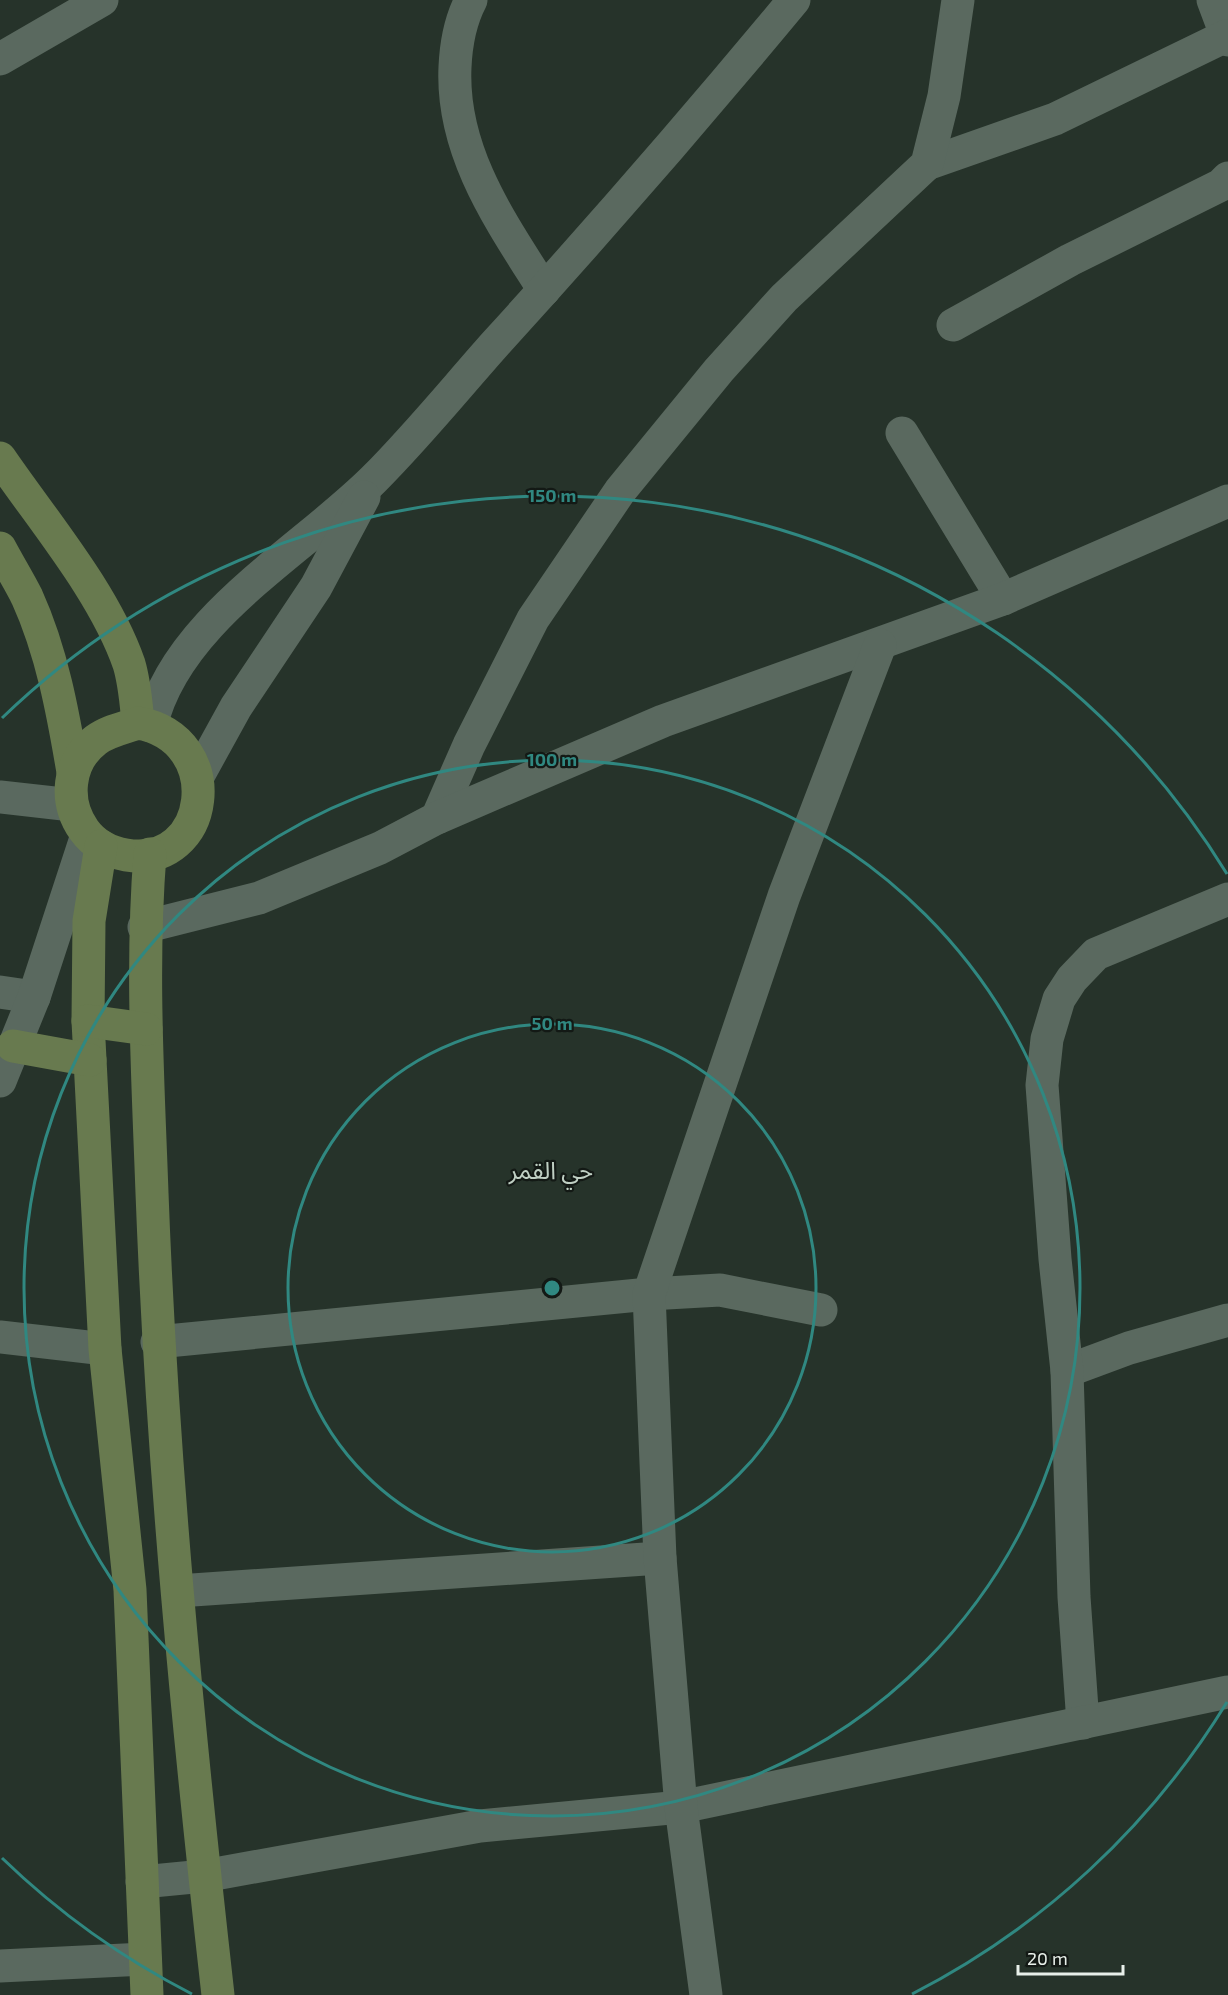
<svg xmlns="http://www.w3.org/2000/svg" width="1228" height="1995" viewBox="0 0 1228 1995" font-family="'Exo 2','Noto Sans Arabic',sans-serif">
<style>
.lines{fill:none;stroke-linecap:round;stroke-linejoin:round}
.street{stroke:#5a695f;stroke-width:33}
.secondary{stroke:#687a4f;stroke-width:33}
.ring{fill:none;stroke:#308881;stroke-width:3}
.labels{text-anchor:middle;stroke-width:4.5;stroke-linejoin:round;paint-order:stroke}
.neighbourhood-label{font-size:24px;fill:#bfcfc3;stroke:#131915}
.centre{fill:#308881;stroke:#131915;stroke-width:3}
.ring-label{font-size:18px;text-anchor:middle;font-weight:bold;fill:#308881;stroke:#131915;stroke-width:4.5;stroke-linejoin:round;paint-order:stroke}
</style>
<rect width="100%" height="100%" fill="#26332a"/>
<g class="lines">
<g class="street">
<path d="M 471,0 C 460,21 456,44 455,67 C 451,152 501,222 544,290"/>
<path d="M 1213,0 L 1228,40"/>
<path d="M 0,59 L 102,0"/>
<path d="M 927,164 L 1055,119 L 1226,36"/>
<path d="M 953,325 L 1070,260 L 1221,185 L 1228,178"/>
<path d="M 902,433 L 1003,599"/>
<path d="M 151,726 C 175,621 302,551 374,479 C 417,436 455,389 495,344 C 597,232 697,117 794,0"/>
<path d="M 198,776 L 236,707 L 316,587 L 364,497"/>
<path d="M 0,797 L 72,805"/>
<path d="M 437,818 L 469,745 L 533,619 L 620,491 L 719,370 L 784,298 L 927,164 L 944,96 L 958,0"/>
<path d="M 144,927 L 259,898 L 380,848 L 437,818 L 663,721 L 1003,599 L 1228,501"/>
<path d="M 0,992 L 34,997"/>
<path d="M 0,1081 L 34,997 L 87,835"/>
<path d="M 0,1337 L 105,1349"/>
<path d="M 157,1342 L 649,1294 L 720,1290 L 821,1310"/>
<path d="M 1067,1371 L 1129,1348 L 1228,1320"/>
<path d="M 178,1591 L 660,1558"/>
<path d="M 1083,1723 L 1074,1597 L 1067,1371 L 1055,1259 L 1042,1085 L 1047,1039 L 1059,999 L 1072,979 L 1096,954 L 1228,899"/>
<path d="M 142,1882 L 204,1876 L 480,1826 L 681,1807 L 1228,1692"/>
<path d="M 0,1966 L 145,1959"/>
<path d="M 706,1995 L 681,1807 L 660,1558 L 649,1294 L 784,896 L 880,645"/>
</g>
<g class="secondary">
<path d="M 0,458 C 43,521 104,592 129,664 C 135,684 136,703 138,723"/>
<path d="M 0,548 C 9,565 19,581 27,597 C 52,652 63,713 73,772"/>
<path d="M 138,723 C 228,739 211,869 126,855 C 109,852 94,844 84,830 C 64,802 67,762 96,740 C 108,731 124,728 138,723 Z"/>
<path d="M 101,846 L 89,921 L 88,1021 L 105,1349 L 130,1590 L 147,1995"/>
<path d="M 150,854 C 141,967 148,1080 152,1193 C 162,1461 188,1729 218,1995"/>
<path d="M 88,1021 L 146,1029"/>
<path d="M 13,1046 L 90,1060"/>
</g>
</g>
<g class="ring">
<circle cx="552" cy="1288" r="264"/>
<circle cx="552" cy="1288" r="528"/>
<path d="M1227 1702A792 792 0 0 1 912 1994M192 1994A792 792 0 0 1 2 1858M2 718A792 792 0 0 1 1227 874"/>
</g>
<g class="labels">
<g class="neighbourhood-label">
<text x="551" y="1179">حي القمر</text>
</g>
</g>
<circle cx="552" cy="1288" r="9" class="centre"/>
<g class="ring-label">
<text x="552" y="502">150 m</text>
<text x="552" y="766">100 m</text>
<text x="552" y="1030">50 m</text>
</g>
<path d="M1018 1965v9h105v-9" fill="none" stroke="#e8f0ea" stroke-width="3"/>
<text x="1027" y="1965" font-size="18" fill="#e8f0ea" stroke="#131915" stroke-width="4.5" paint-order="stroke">20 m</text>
</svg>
